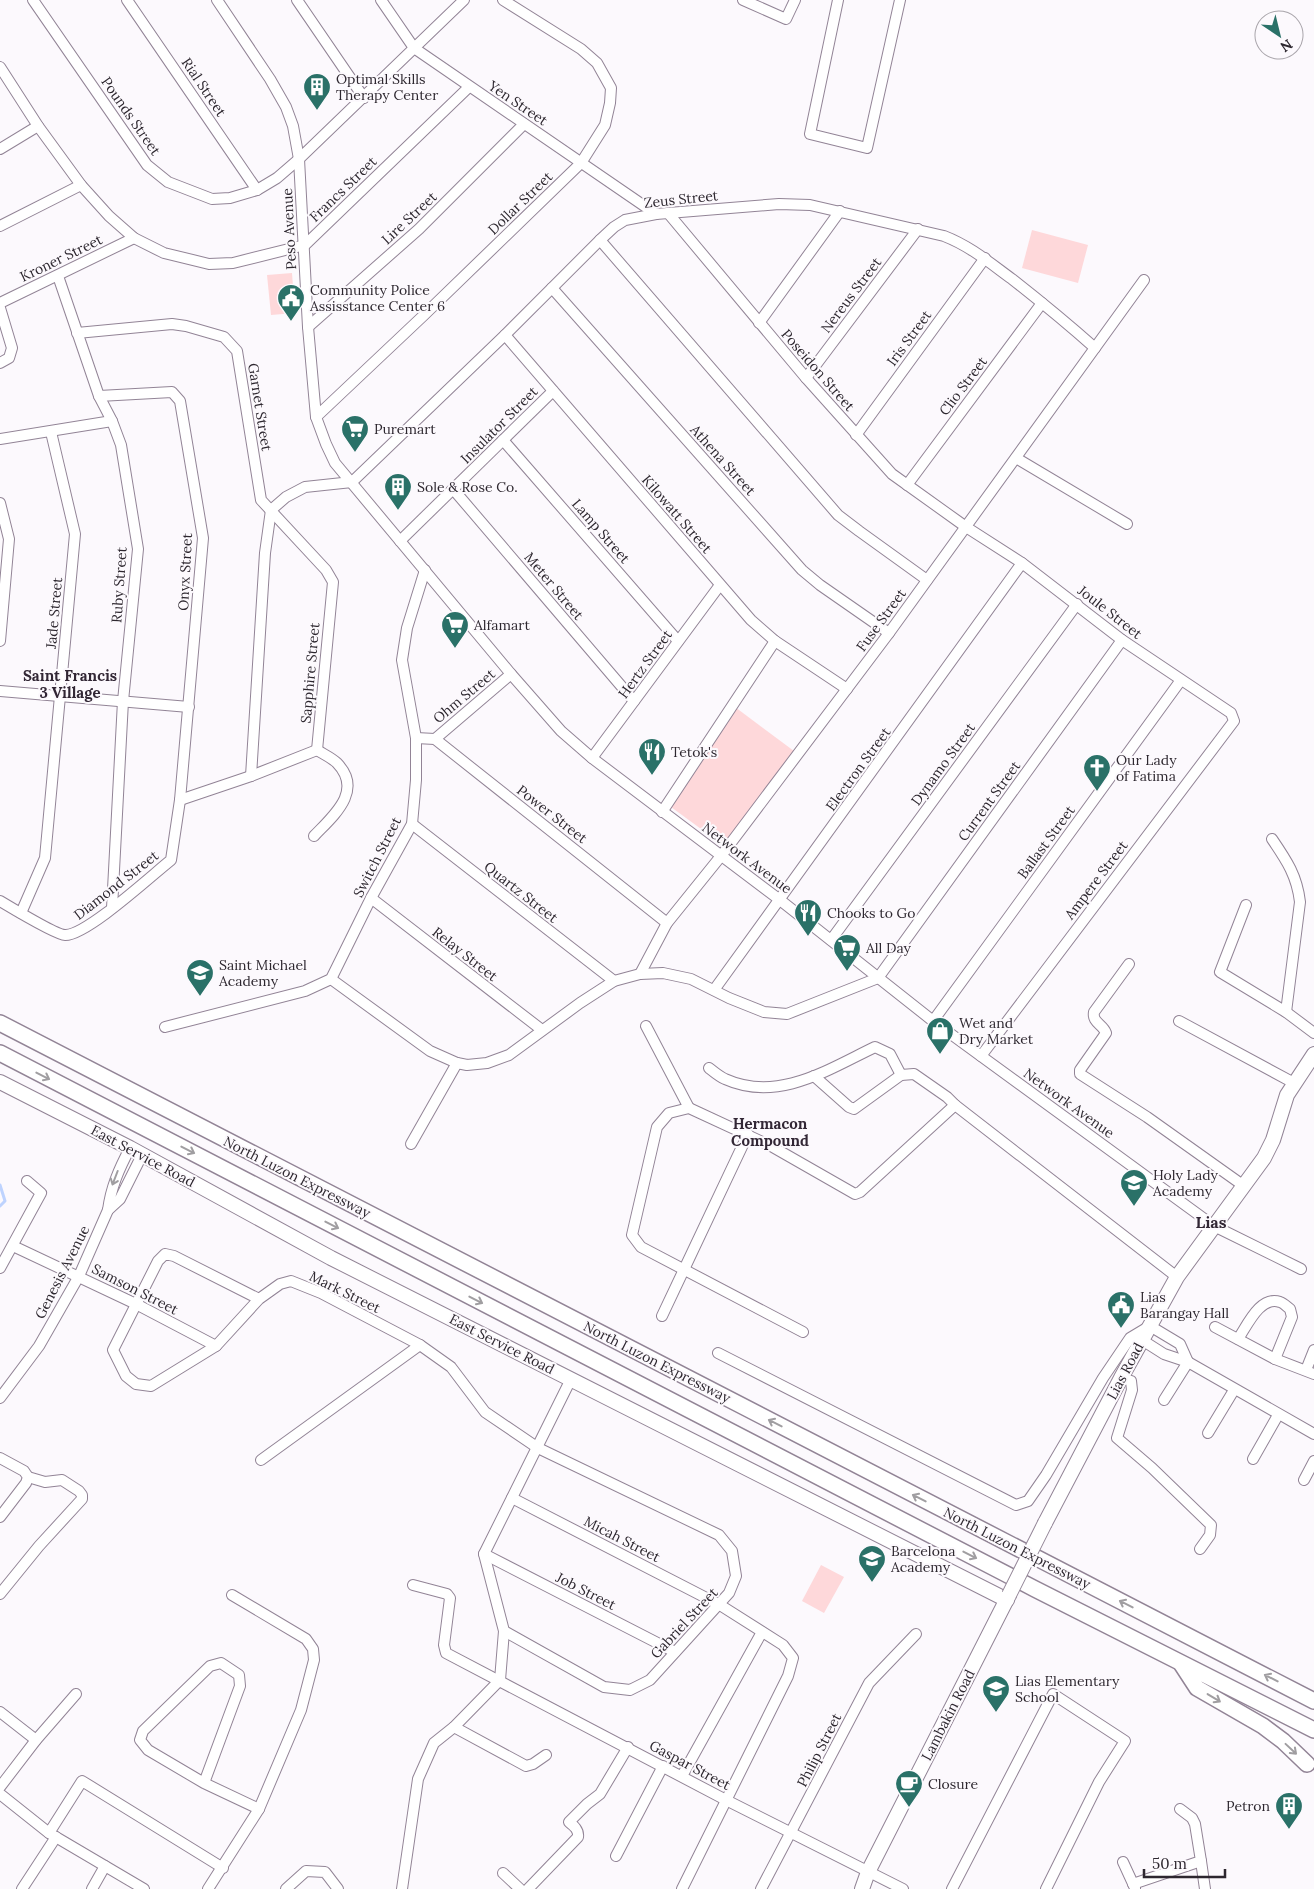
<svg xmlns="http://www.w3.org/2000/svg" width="1314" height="1889" viewBox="0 0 1314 1889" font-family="Lora,serif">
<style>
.green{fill:#fed8da}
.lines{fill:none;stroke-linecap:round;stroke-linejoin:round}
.stream{stroke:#bed3fe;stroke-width:3}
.minor-casing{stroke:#928496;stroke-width:12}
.major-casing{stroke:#928496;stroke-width:16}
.highway-casing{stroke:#928496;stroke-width:18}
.minor{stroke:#fff;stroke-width:10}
.major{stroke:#fff;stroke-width:14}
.highway{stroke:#fff;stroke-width:15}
.major-bridge-casing{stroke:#928496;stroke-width:16;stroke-linecap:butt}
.major-bridge{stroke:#fff;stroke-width:14}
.oneway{stroke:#a09ea1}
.labels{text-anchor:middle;stroke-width:4;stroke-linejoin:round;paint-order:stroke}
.poi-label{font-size:14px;fill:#2d272f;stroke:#fcf9fd;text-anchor:start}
.street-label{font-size:14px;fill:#2d272f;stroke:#fcf9fd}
.neighbourhood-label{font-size:15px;font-weight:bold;fill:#322735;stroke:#fcf9fd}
.quarter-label{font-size:16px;font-weight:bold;fill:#322735;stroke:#fcf9fd}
</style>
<rect width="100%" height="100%" fill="#fcf9fd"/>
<g class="green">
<path d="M 1032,230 L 1088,245 L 1078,283 L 1022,268 Z"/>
<path d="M 292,273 L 295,313 L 271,315 L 267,275 Z"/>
<path d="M 735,707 L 798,754 L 727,848 L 671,807 Z"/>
<path d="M 821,1565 L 844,1577 L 824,1613 L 802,1601 Z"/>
</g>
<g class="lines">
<path class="stream" d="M 0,1185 L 5,1201 L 0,1206"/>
<defs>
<g id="minor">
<path d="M 33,0 L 147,165 L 168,182 L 212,199 L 230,198 L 257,190 L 277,178 L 299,159 L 464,0"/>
<path d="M 127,0 L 257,190"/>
<path d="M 217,0 L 270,79 L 286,107 L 293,126 L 299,159 L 308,327 L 316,417 L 326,444 L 335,463 L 511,674 L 561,731 L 592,758 L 780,900 L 933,1021 L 1214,1226 L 1301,1269"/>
<path d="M 297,0 L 364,98"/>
<path d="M 381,0 L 414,48 L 656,214"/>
<path d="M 743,0 L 786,19 L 795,0"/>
<path d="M 838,0 L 810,134 L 867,148 L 900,0"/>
<path d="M 0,67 L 38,126 L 81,185 L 109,216 L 134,238 L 164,253 L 209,264 L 233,263 L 305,245 L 469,87"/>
<path d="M 0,149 L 38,126"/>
<path d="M 668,213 L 806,378 L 892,474 L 966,527 L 1022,563 L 1122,640 L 1231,713 L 1234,721 L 981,1056"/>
<path d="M 0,226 L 81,185"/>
<path d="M 600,240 L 838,515 L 859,531 L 927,580"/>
<path d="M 58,276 L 99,396 L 112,421 L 121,445 L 138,549 L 123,701 L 112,908"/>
<path d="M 552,288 L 802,570 L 820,585 L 889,633"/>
<path d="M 0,303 L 134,238"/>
<path d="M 0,308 L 12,348 L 9,358 L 0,363"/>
<path d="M 759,323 L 840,211"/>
<path d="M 308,327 L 419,229 L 524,124"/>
<path d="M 77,333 L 172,324 L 186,326 L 224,337 L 237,351 L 261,500 L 326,570 L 333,582 L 317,750"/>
<path d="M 505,335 L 751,620 L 775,641 L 847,689"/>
<path d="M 806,378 L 918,229"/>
<path d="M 316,417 L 423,316 L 581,163 L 605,125 L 610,103 L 611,88 L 597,63 L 581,49 L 503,0"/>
<path d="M 856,435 L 985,258"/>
<path d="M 0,439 L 112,421"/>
<path d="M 503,440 L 678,641"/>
<path d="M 1016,458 L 1127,524"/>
<path d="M 907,485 L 1042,303"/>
<path d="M 453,489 L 634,701"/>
<path d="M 0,503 L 9,539 L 0,641"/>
<path d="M 400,541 L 553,391"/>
<path d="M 0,691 L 189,707"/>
<path d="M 416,738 L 435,739 L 667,923"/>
<path d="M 435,739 L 511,674"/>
<path d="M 592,758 L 720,585"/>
<path d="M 251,776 L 265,553 L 271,510 L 286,497 L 305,487 L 352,482 L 505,335 L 600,240 L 614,227 L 625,220 L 656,214 L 779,204 L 810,205 L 944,236 C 970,246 990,263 1012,279 C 1040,301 1068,324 1095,348"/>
<path d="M 180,800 L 251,776 L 317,750"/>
<path d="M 662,812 L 775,641"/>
<path d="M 412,824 L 614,981"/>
<path d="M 314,836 C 333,816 364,791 337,763 C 332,758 323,754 317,750"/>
<path d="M 1272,839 C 1287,861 1297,876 1300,902 L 1286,1012"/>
<path d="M 371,898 L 542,1030"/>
<path d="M 0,901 C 10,907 57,935 65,935 C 86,936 152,875 171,860 L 180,800 L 203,538 L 180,401 L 172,392 L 99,396"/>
<path d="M 1246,905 L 1220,972 L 1286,1012 L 1314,1033"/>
<path d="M 21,913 L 45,858 L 75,534 L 51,432"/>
<path d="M 831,940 L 1077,604"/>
<path d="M 1129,964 L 1094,1012 C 1092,1023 1103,1024 1106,1033 L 1080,1070 L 1080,1074 L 1147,1117 L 1244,1186"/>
<path d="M 640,974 L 667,923 L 721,856 L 889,633 L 1144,280"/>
<path d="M 331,979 L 430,1051 L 457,1063 L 467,1065 L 487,1063 L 509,1055 L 580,1003 L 614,981 L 640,974 L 663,973 L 691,979 L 729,998 L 764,1012 L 787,1014 L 878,978 L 1122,640"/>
<path d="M 714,990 L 1022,563"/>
<path d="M 933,1021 L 1181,680"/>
<path d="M 1179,1021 L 1294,1083"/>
<path d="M 646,1026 L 689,1108"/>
<path d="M 165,1027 L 305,991 L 331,979 L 371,898 L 412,824 L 416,780 L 416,738 L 402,660 L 407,628 L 425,570"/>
<path d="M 709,1068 C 714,1072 720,1077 725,1079 C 778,1103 829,1069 875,1047 L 890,1054 L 901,1075"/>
<path d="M 814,1076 L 849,1107 L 854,1109 L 901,1075 L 914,1074 L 947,1097 L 955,1105"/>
<path d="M 411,1144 L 457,1063"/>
<path d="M 108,1210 C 111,1187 119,1169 130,1148"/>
<path d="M 13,1246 L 136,1304 L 216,1346"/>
<path d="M 0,1268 L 41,1193 L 27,1181"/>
<path d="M 259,1299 L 174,1256 L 165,1254 L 158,1261 L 113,1350 L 126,1376 L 136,1384 L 151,1386 L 216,1346 L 259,1299 L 280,1284 L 291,1281 L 321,1293 L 420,1345 L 451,1367 L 485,1412 L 538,1448 L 719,1535 L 732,1551 L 736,1576 L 729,1593 L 650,1680 L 630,1690 L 604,1687 L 504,1631"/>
<path d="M 662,1316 L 748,1134"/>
<path d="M 1215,1327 L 1275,1359 L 1314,1374"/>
<path d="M 803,1332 L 641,1247 L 632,1235 L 657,1127 L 669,1113 L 689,1108 L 771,1146 L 855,1194 L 860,1192 L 955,1105 L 1177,1277"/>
<path d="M 1238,1339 C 1247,1326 1260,1295 1280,1302 C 1284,1303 1287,1307 1290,1309 L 1292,1317 L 1275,1359"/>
<path d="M 1142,1340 L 1164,1354 L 1188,1362 L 1314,1434"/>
<path d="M 718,1353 L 1016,1505 L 1028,1501 L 1046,1475 L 1103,1378 L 1130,1338 L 1150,1326 L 1180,1344 L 1188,1362"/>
<path d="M 1306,1370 L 1314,1350"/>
<path d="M 1121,1378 L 1131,1381 L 1132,1390 L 1117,1438 L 1152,1468 L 1211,1525 L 1210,1535 L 1200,1549"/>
<path d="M 0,1398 L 39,1346 L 79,1276 L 108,1210 L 120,1199 L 142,1155"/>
<path d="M 1164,1400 L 1188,1362"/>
<path d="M 1208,1433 L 1234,1390"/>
<path d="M 0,1458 L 24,1471 L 28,1477 L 26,1483 L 0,1517"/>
<path d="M 1253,1459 L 1278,1415"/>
<path d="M 261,1460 L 420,1345"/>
<path d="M 1304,1480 L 1314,1461"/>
<path d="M 512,1498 L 720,1605 L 783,1645 L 793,1658 L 788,1676 L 682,1889"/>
<path d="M 484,1554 L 675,1652"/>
<path d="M 413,1585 L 447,1594 L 450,1598 L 444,1645 L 446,1653 L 726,1800 L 903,1889"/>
<path d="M 0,1594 L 39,1546 L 82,1499 L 82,1495 L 79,1491 L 62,1480 L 45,1482 L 28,1477"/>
<path d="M 0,1712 L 36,1740"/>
<path d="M 454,1727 L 526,1766 L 533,1764 L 546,1755"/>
<path d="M 682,1776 L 762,1632"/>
<path d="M 204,1783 L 240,1686 L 239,1675 L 221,1663 L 210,1666 L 143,1731 L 140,1740 L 148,1750 L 204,1783 L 259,1809"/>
<path d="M 0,1787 L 36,1740 L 76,1694"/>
<path d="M 0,1794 L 49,1833 L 144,1889"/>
<path d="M 49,1833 L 82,1781 L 223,1868"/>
<path d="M 616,1856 L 663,1766"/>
<path d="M 1201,1861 L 1205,1889"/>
<path d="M 1123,1862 L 1135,1888"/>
<path d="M 503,1873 L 520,1889"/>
<path d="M 1133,1884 L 1201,1861 L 1195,1824 L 1192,1818 L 1180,1809"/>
<path d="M 22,1889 L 56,1837"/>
<path d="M 92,1889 L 105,1866"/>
<path d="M 208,1889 L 259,1809 L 301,1710 L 314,1660 L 313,1649 L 306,1639 L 232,1595"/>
<path d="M 286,1889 L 306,1871 L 325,1872 L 338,1889"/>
<path d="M 402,1889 L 418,1779 L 434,1743 L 454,1727 L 500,1680 L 504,1631 L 484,1554 L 571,1379"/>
<path d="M 528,1889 L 578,1837 C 579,1830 574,1826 569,1822 L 587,1804 L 600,1794 L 628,1747"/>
<path d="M 761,1889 L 869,1683 L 916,1634"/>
<path d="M 952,1889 L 1053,1694 L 1125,1741 L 1099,1782 L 1046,1889"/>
</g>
<g id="major">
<path d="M 0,1082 L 130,1148 L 331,1258 L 1007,1600"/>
<path d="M 1045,1523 L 1121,1378 L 1177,1277 L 1264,1158 L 1273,1140 L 1287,1095 L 1314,1054"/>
<path d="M 862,1889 L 868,1872 L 1009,1595"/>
</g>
<g id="highway">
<path d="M 0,1023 L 1314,1701"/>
<path d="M 0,1053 L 1035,1589 L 1314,1730"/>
<path d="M 1182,1665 L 1197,1688 L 1263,1726 L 1283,1741 L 1307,1764"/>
</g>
</defs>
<use href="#minor" class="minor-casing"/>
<use href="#major" class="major-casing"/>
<use href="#highway" class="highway-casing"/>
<use href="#minor" class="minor"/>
<use href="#major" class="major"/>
<use href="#highway" class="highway"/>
<defs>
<path id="major-bridge" d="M 1009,1595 L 1045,1523"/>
</defs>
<use href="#major-bridge" class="major-bridge-casing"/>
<use href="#major-bridge" class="major-bridge"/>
</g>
<defs><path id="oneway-shaft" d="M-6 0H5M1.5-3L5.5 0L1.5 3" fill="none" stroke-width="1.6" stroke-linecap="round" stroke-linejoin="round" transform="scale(1.25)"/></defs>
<g class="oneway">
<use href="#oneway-shaft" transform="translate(43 1076) rotate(27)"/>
<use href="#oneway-shaft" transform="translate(188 1150) rotate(27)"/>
<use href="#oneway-shaft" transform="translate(115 1178) rotate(111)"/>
<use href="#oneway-shaft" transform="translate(332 1225) rotate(27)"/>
<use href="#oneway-shaft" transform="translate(476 1300) rotate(27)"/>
<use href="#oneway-shaft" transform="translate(775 1423) rotate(-153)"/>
<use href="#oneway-shaft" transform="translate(919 1498) rotate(-153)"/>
<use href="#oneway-shaft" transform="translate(970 1555) rotate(27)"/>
<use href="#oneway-shaft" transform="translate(1126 1604) rotate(-153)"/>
<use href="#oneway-shaft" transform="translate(1271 1678) rotate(-153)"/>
<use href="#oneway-shaft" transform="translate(1214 1698) rotate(31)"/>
<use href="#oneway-shaft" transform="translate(1291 1749) rotate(43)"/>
</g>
<defs>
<symbol id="building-pin" viewBox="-11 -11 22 30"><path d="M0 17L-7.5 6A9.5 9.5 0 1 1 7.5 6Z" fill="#2a7168" stroke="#fcf9fd"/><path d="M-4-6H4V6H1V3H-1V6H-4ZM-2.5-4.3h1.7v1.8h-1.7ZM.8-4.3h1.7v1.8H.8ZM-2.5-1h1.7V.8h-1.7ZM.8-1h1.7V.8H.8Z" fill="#fff"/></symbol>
<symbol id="civic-pin" viewBox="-11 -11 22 30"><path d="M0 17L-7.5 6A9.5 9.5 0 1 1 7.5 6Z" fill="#2a7168" stroke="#fcf9fd"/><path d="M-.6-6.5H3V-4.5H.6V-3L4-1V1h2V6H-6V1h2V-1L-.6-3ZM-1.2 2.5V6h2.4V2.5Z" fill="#fff"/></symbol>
<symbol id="supermarket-pin" viewBox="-11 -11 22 30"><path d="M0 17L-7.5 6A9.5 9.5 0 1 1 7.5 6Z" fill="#2a7168" stroke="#fcf9fd"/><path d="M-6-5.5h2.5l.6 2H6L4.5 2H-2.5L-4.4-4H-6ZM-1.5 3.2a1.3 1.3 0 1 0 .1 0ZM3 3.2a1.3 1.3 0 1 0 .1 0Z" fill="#fff"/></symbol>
<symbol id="restaurant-pin" viewBox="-11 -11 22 30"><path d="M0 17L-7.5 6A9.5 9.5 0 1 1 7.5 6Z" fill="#2a7168" stroke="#fcf9fd"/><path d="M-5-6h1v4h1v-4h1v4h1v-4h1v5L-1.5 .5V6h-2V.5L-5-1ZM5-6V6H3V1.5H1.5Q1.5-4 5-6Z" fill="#fff"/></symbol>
<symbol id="church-pin" viewBox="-11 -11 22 30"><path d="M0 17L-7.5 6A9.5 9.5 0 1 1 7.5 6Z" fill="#2a7168" stroke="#fcf9fd"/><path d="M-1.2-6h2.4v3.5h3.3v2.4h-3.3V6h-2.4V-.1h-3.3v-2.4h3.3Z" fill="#fff"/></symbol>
<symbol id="school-pin" viewBox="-11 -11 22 30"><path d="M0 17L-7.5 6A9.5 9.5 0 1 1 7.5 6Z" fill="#2a7168" stroke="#fcf9fd"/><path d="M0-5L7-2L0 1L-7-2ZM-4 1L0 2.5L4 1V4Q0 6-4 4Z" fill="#fff"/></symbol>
<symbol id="shop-pin" viewBox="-11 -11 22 30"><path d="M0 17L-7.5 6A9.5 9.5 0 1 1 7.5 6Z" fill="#2a7168" stroke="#fcf9fd"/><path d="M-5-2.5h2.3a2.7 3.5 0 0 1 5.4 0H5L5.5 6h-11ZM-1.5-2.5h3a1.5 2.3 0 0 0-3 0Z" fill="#fff"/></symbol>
<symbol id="cafe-pin" viewBox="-11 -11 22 30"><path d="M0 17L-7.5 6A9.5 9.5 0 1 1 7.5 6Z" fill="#2a7168" stroke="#fcf9fd"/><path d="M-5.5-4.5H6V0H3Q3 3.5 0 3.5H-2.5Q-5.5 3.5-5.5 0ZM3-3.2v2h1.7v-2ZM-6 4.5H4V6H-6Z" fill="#fff"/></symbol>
</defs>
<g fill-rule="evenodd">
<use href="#building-pin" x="301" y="71" width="32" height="43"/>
<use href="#civic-pin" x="275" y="282" width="32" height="43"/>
<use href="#supermarket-pin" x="339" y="413" width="32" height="43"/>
<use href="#building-pin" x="382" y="471" width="32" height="43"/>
<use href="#supermarket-pin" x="439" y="609" width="32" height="43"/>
<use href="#restaurant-pin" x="636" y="736" width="32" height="43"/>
<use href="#church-pin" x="1081" y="752" width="32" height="43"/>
<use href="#restaurant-pin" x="792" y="897" width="32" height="43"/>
<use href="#supermarket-pin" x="831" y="932" width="32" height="43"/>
<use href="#school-pin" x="184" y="957" width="32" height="43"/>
<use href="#shop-pin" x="924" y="1015" width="32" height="43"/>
<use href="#school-pin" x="1118" y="1167" width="32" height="43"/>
<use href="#civic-pin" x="1105" y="1289" width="32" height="43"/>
<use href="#school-pin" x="856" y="1543" width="32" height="43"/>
<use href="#school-pin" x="980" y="1673" width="32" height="43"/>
<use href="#cafe-pin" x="893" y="1768" width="32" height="43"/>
<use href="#building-pin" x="1273" y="1790" width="32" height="43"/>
</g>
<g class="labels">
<g class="poi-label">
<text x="336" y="84">Optimal Skills<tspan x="336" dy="16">Therapy Center</tspan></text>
<text x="310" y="295">Community Police<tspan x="310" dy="16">Assisstance Center 6</tspan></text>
<text x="374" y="434">Puremart</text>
<text x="417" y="492">Sole &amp; Rose Co.</text>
<text x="474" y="630">Alfamart</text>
<text x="671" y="757">Tetok's</text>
<text x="1116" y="765">Our Lady<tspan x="1116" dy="16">of Fatima</tspan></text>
<text x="827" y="918">Chooks to Go</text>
<text x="866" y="953">All Day</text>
<text x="219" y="970">Saint Michael<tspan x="219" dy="16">Academy</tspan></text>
<text x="959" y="1028">Wet and<tspan x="959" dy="16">Dry Market</tspan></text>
<text x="1153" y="1180">Holy Lady<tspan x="1153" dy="16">Academy</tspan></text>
<text x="1140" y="1302">Lias<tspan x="1140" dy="16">Barangay Hall</tspan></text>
<text x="891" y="1556">Barcelona<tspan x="891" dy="16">Academy</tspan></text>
<text x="1015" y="1686">Lias Elementary<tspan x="1015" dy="16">School</tspan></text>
<text x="928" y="1789">Closure</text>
<text x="1270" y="1811" text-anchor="end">Petron</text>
</g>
<g class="street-label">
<text transform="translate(204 87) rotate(56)" y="5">Rial Street</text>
<text transform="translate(518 103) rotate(34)" y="5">Yen Street</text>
<text transform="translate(131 116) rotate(55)" y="5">Pounds Street</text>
<text transform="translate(343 189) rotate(-44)" y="5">Francs Street</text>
<text transform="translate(681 199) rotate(-6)" y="5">Zeus Street</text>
<text transform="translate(520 203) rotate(-44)" y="5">Dollar Street</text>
<text transform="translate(409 218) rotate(-43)" y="5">Lire Street</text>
<text transform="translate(289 229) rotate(-93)" y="5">Peso Avenue</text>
<text transform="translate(61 258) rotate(-26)" y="5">Kroner Street</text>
<text transform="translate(851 295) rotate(-53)" y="5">Nereus Street</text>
<text transform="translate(909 338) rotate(-54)" y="5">Iris Street</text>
<text transform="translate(818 370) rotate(49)" y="5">Poseidon Street</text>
<text transform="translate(963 386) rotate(-53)" y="5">Clio Street</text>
<text transform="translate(260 407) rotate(81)" y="5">Garnet Street</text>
<text transform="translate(499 425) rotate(-45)" y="5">Insulator Street</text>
<text transform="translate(723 460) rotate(48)" y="5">Athena Street</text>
<text transform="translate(677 514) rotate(49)" y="5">Kilowatt Street</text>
<text transform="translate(601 531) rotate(49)" y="5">Lamp Street</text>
<text transform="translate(185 572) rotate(-87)" y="5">Onyx Street</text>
<text transform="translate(119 585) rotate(-86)" y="5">Ruby Street</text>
<text transform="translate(554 586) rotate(50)" y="5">Meter Street</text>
<text transform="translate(1110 612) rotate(38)" y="5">Joule Street</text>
<text transform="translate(54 613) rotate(-85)" y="5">Jade Street</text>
<text transform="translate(881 620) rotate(-54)" y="5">Fuse Street</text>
<text transform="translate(645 664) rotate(-54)" y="5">Hertz Street</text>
<text transform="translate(310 673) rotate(-85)" y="5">Sapphire Street</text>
<text transform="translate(464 696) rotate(-40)" y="5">Ohm Street</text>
<text transform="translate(943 764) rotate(-54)" y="5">Dynamo Street</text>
<text transform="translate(858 769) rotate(-54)" y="5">Electron Street</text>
<text transform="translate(989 801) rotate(-54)" y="5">Current Street</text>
<text transform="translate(552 814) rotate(38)" y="5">Power Street</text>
<text transform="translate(1046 842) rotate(-54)" y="5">Ballast Street</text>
<text transform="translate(377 857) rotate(-63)" y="5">Switch Street</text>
<text transform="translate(747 858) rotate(37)" y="5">Network Avenue</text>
<text transform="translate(1096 880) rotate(-53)" y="5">Ampere Street</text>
<text transform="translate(116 885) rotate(-38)" y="5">Diamond Street</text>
<text transform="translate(521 892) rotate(38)" y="5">Quartz Street</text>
<text transform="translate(465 954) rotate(38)" y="5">Relay Street</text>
<text transform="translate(1069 1103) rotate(36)" y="5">Network Avenue</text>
<text transform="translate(143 1156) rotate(28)" y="5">East Service Road</text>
<text transform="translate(297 1177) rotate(27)" y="5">North Luzon Expressway</text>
<text transform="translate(62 1272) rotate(-63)" y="5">Genesis Avenue</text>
<text transform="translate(135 1289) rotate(27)" y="5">Samson Street</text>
<text transform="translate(345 1292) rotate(26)" y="5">Mark Street</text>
<text transform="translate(502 1344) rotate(27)" y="5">East Service Road</text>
<text transform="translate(657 1362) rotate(27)" y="5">North Luzon Expressway</text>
<text transform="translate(1125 1371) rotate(-62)" y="5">Lias Road</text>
<text transform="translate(622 1539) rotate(27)" y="5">Micah Street</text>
<text transform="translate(1017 1548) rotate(27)" y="5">North Luzon Expressway</text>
<text transform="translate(586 1591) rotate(27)" y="5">Job Street</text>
<text transform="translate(684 1623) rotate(-47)" y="5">Gabriel Street</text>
<text transform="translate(948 1715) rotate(-63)" y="5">Lambakin Road</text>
<text transform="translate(819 1750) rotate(-63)" y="5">Philip Street</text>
<text transform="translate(690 1765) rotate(28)" y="5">Gaspar Street</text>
</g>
<g class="neighbourhood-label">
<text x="70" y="681">Saint Francis<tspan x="70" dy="17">3 Village</tspan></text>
<text x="770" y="1129">Hermacon<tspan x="770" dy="17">Compound</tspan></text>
</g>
<g class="quarter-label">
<text x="1211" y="1228">Lias</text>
</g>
</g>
<g transform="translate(1279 35) rotate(145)"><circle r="24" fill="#fcf9fd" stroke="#a9a5ab"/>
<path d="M0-4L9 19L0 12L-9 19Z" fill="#2a7168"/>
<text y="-8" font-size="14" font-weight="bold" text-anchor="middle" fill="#2d272f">N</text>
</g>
<path d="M1144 1869v8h81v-8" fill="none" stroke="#2d272f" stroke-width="2.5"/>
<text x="1152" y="1869" font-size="15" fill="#2d272f" stroke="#fcf9fd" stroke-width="4" paint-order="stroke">50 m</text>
</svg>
